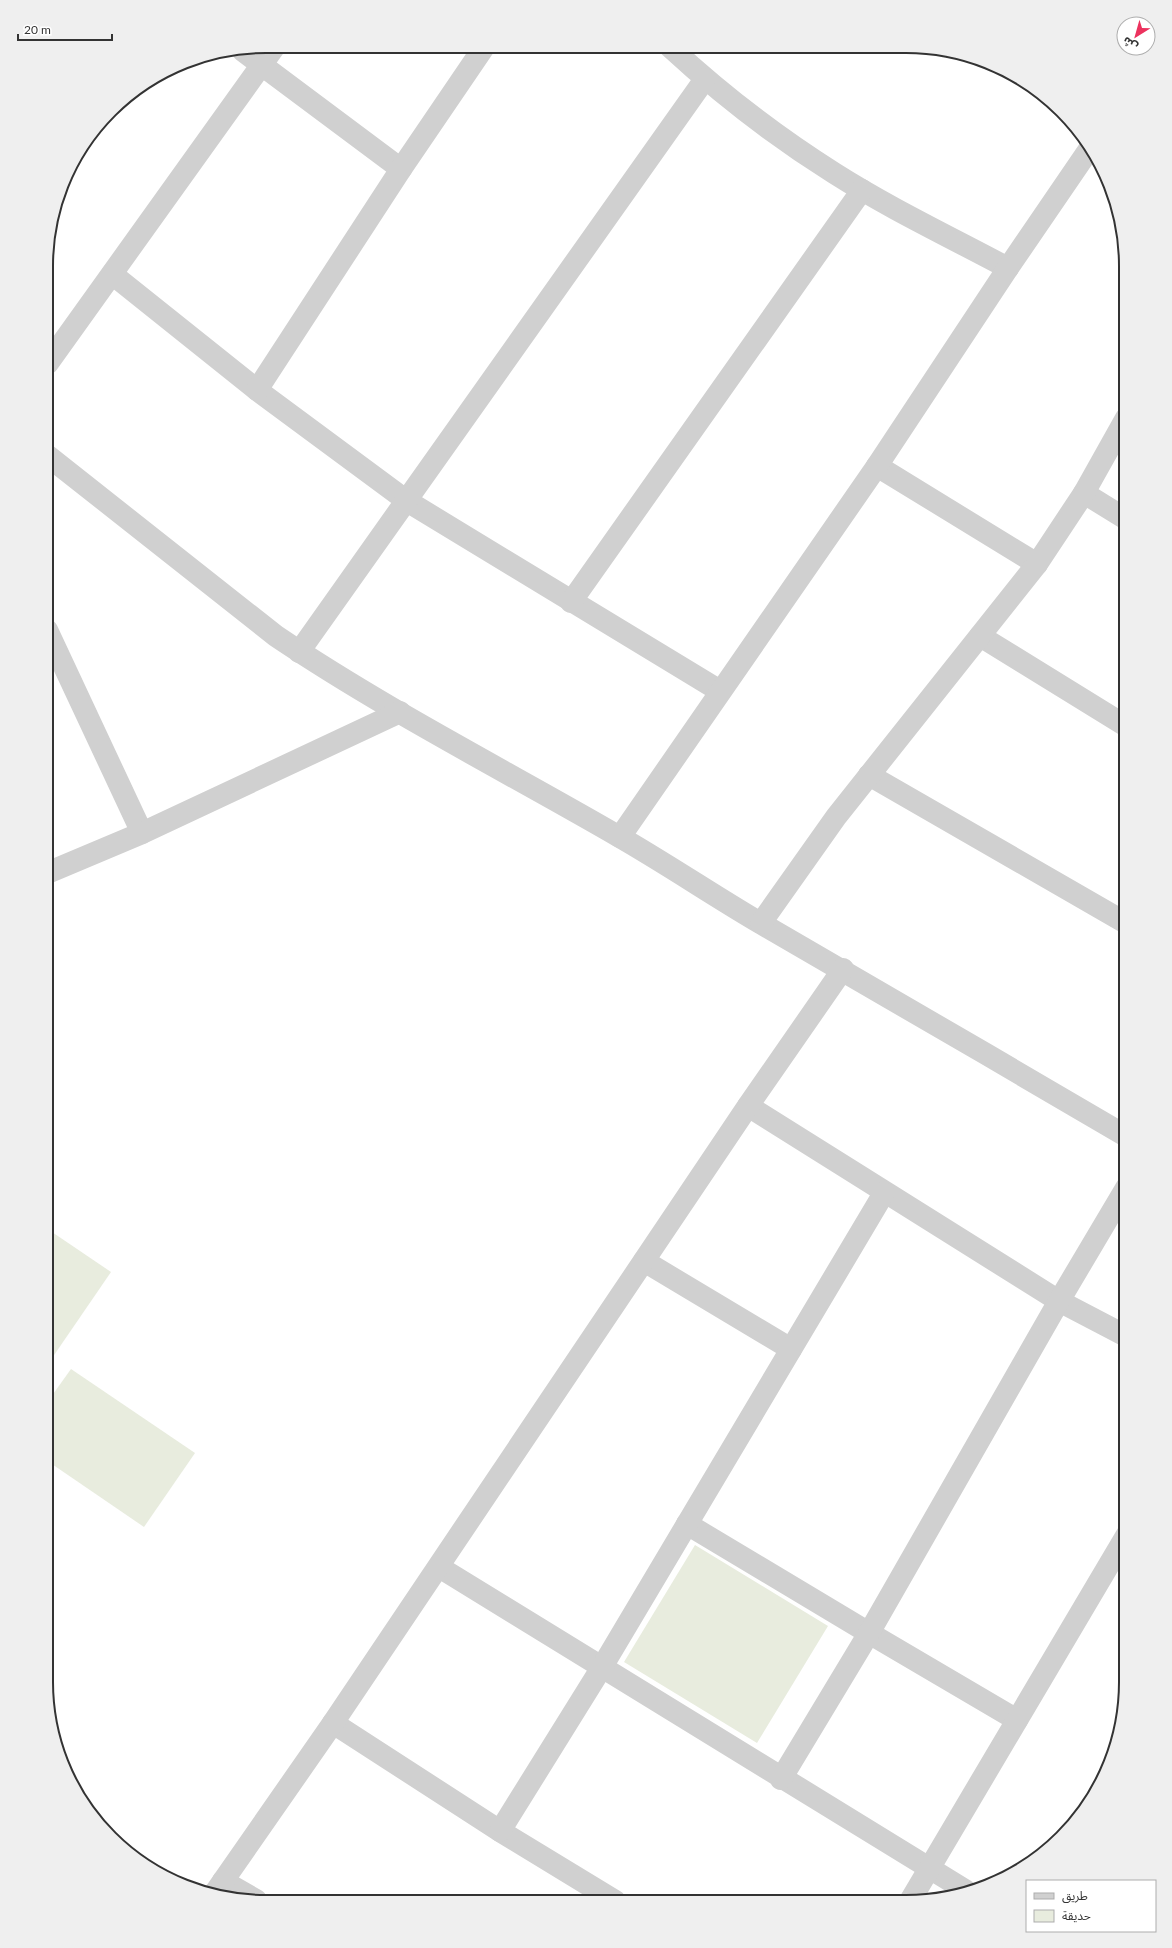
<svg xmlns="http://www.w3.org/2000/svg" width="1172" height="1948" viewBox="0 0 1172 1948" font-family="Lato,'Noto Sans Arabic',sans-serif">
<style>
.green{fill:#e8ecde}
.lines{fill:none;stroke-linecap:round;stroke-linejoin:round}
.minor{stroke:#d0d0d0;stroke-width:22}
.rim{fill:none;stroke:#333;stroke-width:2}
</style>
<rect width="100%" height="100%" fill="#fff"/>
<g class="green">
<path d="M 49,1230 L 111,1272 L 50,1361 L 46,1358 L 47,1233 Z"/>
<path d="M 71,1369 L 195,1453 L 144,1527 L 46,1460 L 46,1404 Z"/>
<path d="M 695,1545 L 828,1626 L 757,1743 L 624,1662 Z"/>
</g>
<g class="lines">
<g class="minor">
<path d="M 670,47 C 721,94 775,136 834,173 C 889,208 950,237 1008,268"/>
<path d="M 243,51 L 401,169"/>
<path d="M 112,274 L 257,390 L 407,501 L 720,691"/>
<path d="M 48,363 L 275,46"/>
<path d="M 257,390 L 401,169 L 484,47"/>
<path d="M 48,456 L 276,636 C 386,710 504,770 618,836 C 667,864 714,896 762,924 C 883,994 1005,1065 1126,1136"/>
<path d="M 877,466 L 1037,564"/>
<path d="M 1084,493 L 1126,519"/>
<path d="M 571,602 L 862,190"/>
<path d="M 47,630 L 142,833"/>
<path d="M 980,636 L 1126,726"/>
<path d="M 299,652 L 705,79"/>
<path d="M 869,775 L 1126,923"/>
<path d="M 620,837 L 877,466 L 1008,268 L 1090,148"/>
<path d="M 47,873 L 142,833 L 400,712"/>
<path d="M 761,923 L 836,817 L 1037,564 L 1084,493 L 1126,418"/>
<path d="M 748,1106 L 1059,1301 L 1126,1336"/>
<path d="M 644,1261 L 791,1349"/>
<path d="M 687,1524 L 869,1633 L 1017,1720"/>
<path d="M 439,1567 L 965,1890"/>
<path d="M 333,1723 L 500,1831 L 615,1901"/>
<path d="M 781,1779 L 869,1633 L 1059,1301 L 1126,1188"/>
<path d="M 500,1831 L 602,1667 L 884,1193"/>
<path d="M 223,1881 L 256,1900"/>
<path d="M 214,1894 L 333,1723 L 748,1106 L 843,969"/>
<path d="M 910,1901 L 1126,1536"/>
</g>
</g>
<path d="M0 0H1172V1948H0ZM266 53H906A213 213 0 0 1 1119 266V1682A213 213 0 0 1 906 1895H266A213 213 0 0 1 53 1682V266A213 213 0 0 1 266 53Z" fill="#efefef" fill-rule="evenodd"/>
<path class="rim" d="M266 53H906A213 213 0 0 1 1119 266V1682A213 213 0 0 1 906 1895H266A213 213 0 0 1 53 1682V266A213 213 0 0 1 266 53Z"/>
<rect x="1026" y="1880" width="130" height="52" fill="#ffffff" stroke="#adadad"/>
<rect x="1034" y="1893" width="20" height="6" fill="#d0d0d0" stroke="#adadad"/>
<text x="1062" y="1900" font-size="12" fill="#333333">طريق</text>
<rect x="1034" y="1910" width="20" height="12" fill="#e8ecde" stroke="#adadad"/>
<text x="1062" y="1920" font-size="12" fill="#333333">حديقة</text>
<g transform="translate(1136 36) rotate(217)"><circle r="19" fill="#ffffff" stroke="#adadad"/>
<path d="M0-3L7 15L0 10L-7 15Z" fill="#ec325e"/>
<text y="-6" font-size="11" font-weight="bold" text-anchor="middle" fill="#333333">ش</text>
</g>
<path d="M18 34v6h94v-6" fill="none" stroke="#333333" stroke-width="2"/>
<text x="24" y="34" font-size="12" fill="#333333" stroke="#ffffff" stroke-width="3" paint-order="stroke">20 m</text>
</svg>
